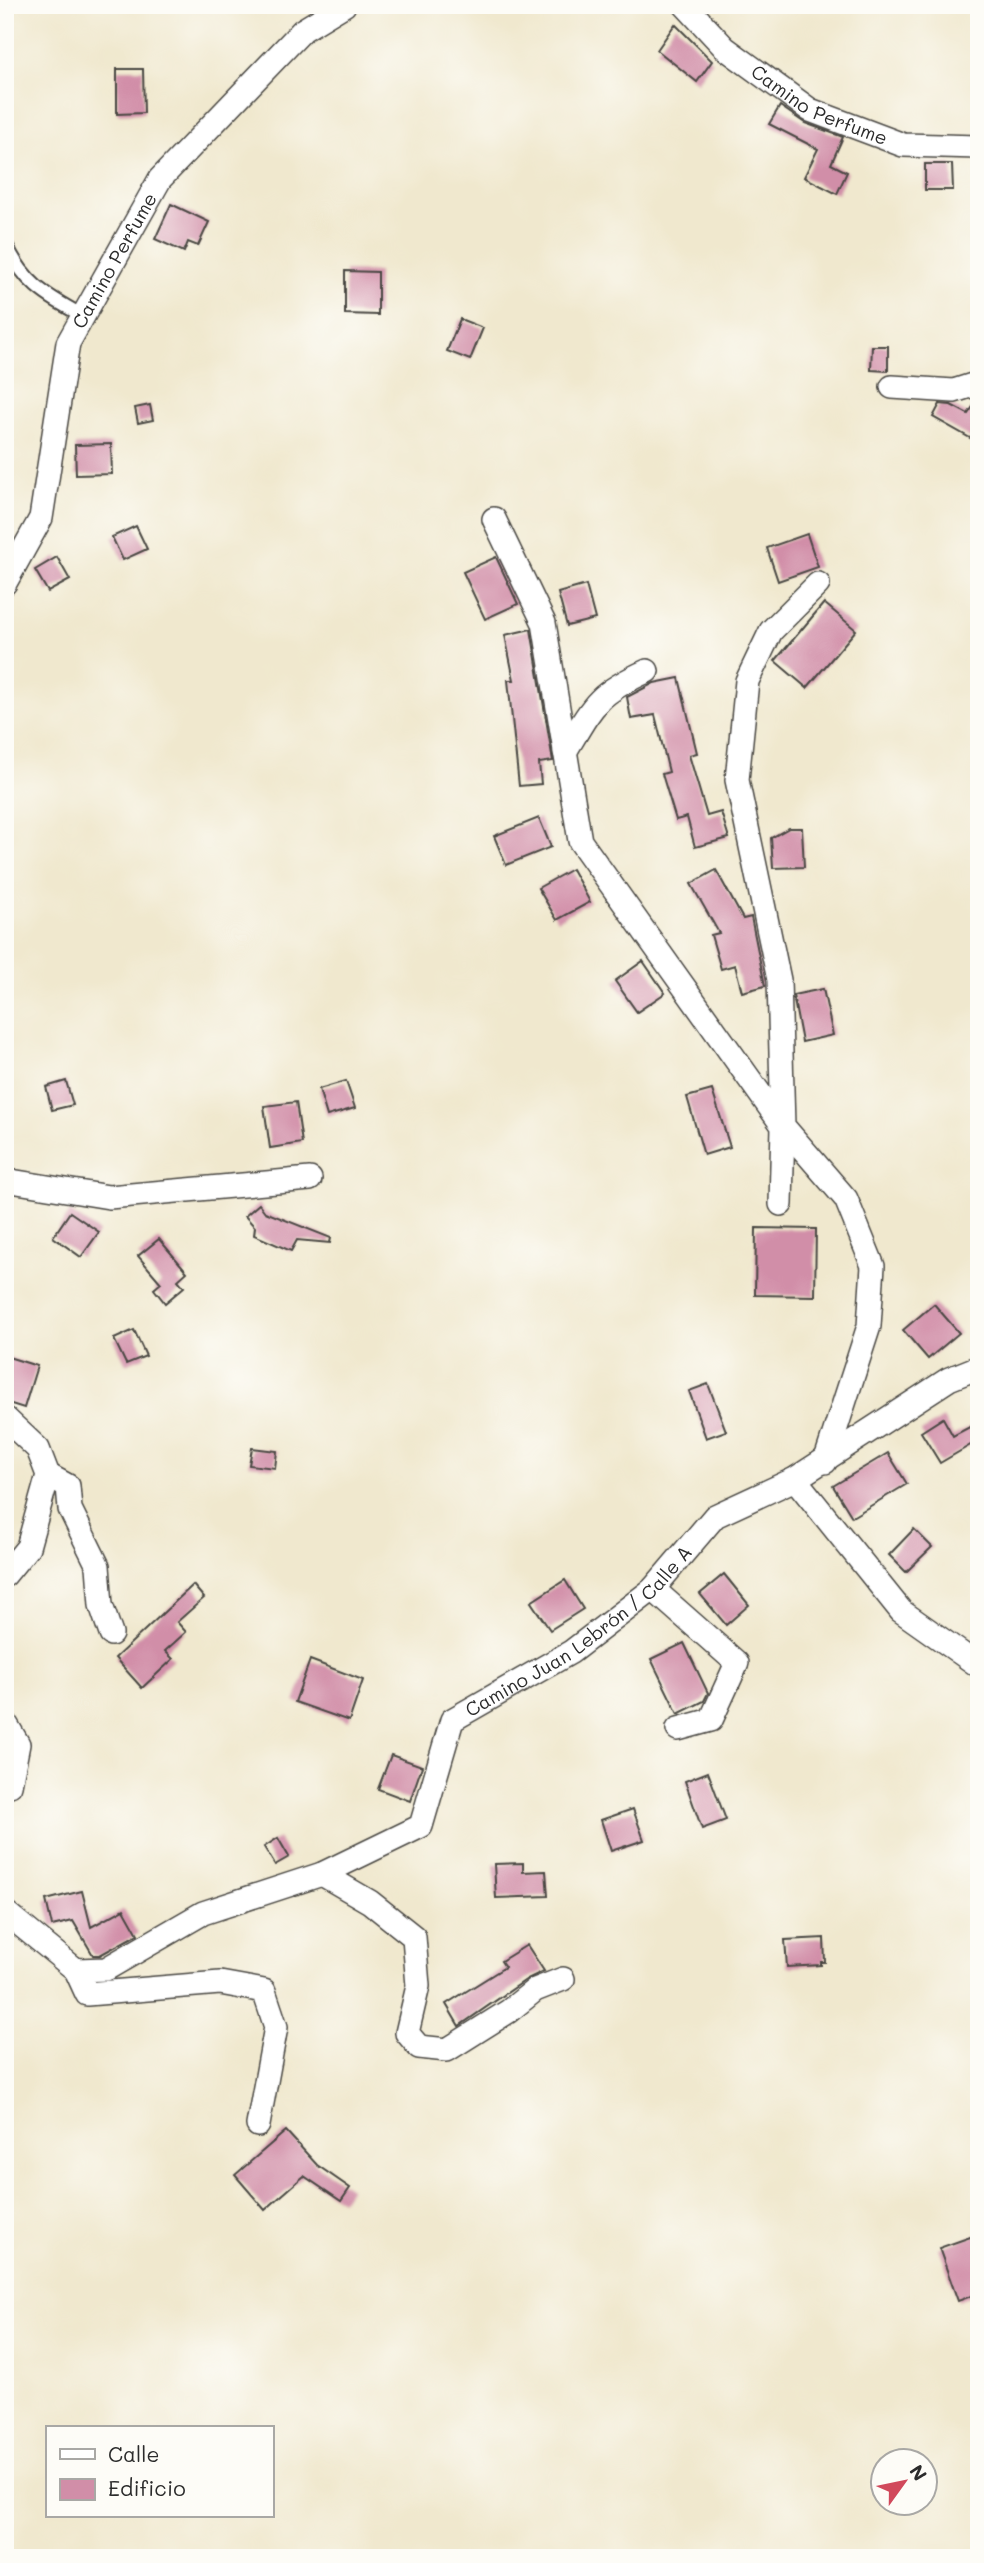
<svg xmlns="http://www.w3.org/2000/svg" width="984" height="2563" viewBox="0 0 984 2563" font-family="Mali,sans-serif">
<style>
.building{fill:#d18ea8}
.lines{fill:none;stroke-linecap:round;stroke-linejoin:round}
.service-casing{stroke:#494743;stroke-width:16}
.minor-casing{stroke:#494743;stroke-width:26}
.service{stroke:#fff;stroke-width:12}
.minor{stroke:#fff;stroke-width:23}
.labels{text-anchor:middle;stroke-width:6;stroke-linejoin:round;paint-order:stroke}
.street-label{font-size:19px;fill:#2b2b2b;stroke:#fdfcf7}
</style>
<rect width="100%" height="100%" fill="#fdfcf7"/>
<filter id="ink" filterUnits="userSpaceOnUse"><feTurbulence type="fractalNoise" baseFrequency=".0143" numOctaves="2"/><feDisplacementMap in="SourceGraphic" scale="14" xChannelSelector="R" yChannelSelector="G"/><feConvolveMatrix kernelMatrix="1 2 1 2 8 2 1 2 1" color-interpolation-filters="sRGB"/></filter>
<filter id="wash" filterUnits="userSpaceOnUse"><feTurbulence type="fractalNoise" baseFrequency=".00686" numOctaves="4" result="noise"/><feDisplacementMap in="SourceGraphic" scale="28" xChannelSelector="R" yChannelSelector="G"/><feGaussianBlur stdDeviation="1.57" result="paint"/><feColorMatrix in="noise" values="0 0 0 0 0 0 0 0 0 0 0 0 0 0 0 0 0 1.4 0 .05"/><feComposite in="paint" operator="in"/></filter>
<g filter="url(#wash)">
<rect width="100%" height="100%" fill="#f0e8ce"/>
<g id="blocks">
<g class="building">
<path d="M 675,24 L 712,61 L 697,82 L 657,50 Z"/>
<path d="M 117,69 L 143,69 L 144,113 L 117,114 Z"/>
<path d="M 780,106 L 805,123 L 843,137 L 831,164 L 847,172 L 837,194 L 804,177 L 818,149 L 769,124 Z"/>
<path d="M 925,164 L 952,164 L 953,190 L 925,190 Z"/>
<path d="M 171,204 L 209,222 L 198,246 L 188,242 L 184,252 L 155,239 Z"/>
<path d="M 345,271 L 378,272 L 378,315 L 345,314 Z"/>
<path d="M 460,319 L 483,328 L 470,360 L 447,351 Z"/>
<path d="M 872,346 L 888,346 L 888,371 L 871,370 Z"/>
<path d="M 979,398 L 979,443 L 933,417 L 940,404 L 951,405 L 968,414 Z"/>
<path d="M 150,405 L 153,420 L 138,423 L 135,408 Z"/>
<path d="M 111,444 L 112,474 L 76,475 L 75,445 Z"/>
<path d="M 136,526 L 147,549 L 123,560 L 112,537 Z"/>
<path d="M 807,534 L 818,567 L 778,581 L 767,548 Z"/>
<path d="M 57,557 L 70,580 L 48,592 L 35,570 Z"/>
<path d="M 496,557 L 518,604 L 485,619 L 463,572 Z"/>
<path d="M 586,585 L 595,619 L 567,626 L 558,593 Z"/>
<path d="M 824,603 L 856,630 L 807,688 L 775,661 Z"/>
<path d="M 531,629 L 553,761 L 539,763 L 541,784 L 519,786 L 508,680 L 514,680 L 505,635 Z"/>
<path d="M 679,678 L 697,753 L 689,755 L 707,816 L 721,812 L 729,838 L 695,847 L 687,817 L 676,820 L 662,774 L 669,772 L 655,715 L 631,719 L 627,697 L 654,683 Z"/>
<path d="M 539,818 L 551,847 L 506,865 L 494,836 Z"/>
<path d="M 789,828 L 802,828 L 804,867 L 773,868 L 771,838 Z"/>
<path d="M 572,869 L 590,902 L 557,920 L 538,888 Z"/>
<path d="M 716,870 L 743,919 L 751,917 L 765,986 L 742,992 L 735,965 L 721,969 L 711,935 L 719,933 L 691,884 Z"/>
<path d="M 643,961 L 665,993 L 637,1012 L 615,981 Z"/>
<path d="M 823,989 L 833,1035 L 802,1042 L 793,995 Z"/>
<path d="M 66,1081 L 73,1105 L 52,1110 L 46,1087 Z"/>
<path d="M 346,1081 L 355,1108 L 327,1116 L 319,1089 Z"/>
<path d="M 712,1090 L 730,1147 L 704,1155 L 687,1097 Z"/>
<path d="M 296,1102 L 302,1143 L 270,1148 L 264,1106 Z"/>
<path d="M 259,1204 L 265,1212 L 331,1238 L 330,1243 L 297,1240 L 291,1251 L 254,1235 L 255,1227 L 245,1216 Z"/>
<path d="M 70,1212 L 99,1232 L 81,1257 L 53,1237 Z"/>
<path d="M 756,1228 L 816,1229 L 815,1296 L 755,1295 Z"/>
<path d="M 159,1239 L 187,1272 L 178,1280 L 184,1287 L 165,1303 L 154,1289 L 161,1283 L 138,1256 Z"/>
<path d="M 934,1304 L 959,1333 L 928,1359 L 903,1330 Z"/>
<path d="M 134,1330 L 146,1356 L 126,1364 L 114,1339 Z"/>
<path d="M 5,1356 L 37,1366 L 24,1408 L 5,1402 Z"/>
<path d="M 708,1384 L 726,1431 L 706,1438 L 689,1391 Z"/>
<path d="M 943,1418 L 953,1436 L 979,1422 L 979,1440 L 940,1463 L 921,1432 Z"/>
<path d="M 252,1448 L 277,1451 L 275,1468 L 249,1465 Z"/>
<path d="M 888,1453 L 907,1484 L 852,1517 L 833,1486 Z"/>
<path d="M 914,1529 L 932,1547 L 906,1572 L 889,1555 Z"/>
<path d="M 724,1574 L 749,1605 L 726,1625 L 700,1594 Z"/>
<path d="M 565,1580 L 583,1609 L 550,1630 L 531,1602 Z"/>
<path d="M 193,1585 L 204,1598 L 177,1622 L 186,1632 L 165,1651 L 173,1659 L 142,1688 L 115,1658 Z"/>
<path d="M 684,1643 L 708,1693 L 704,1701 L 678,1714 L 651,1659 Z"/>
<path d="M 310,1660 L 363,1680 L 349,1721 L 295,1702 Z"/>
<path d="M 391,1755 L 422,1766 L 410,1801 L 378,1789 Z"/>
<path d="M 708,1772 L 726,1820 L 702,1829 L 685,1781 Z"/>
<path d="M 633,1809 L 644,1840 L 611,1851 L 601,1820 Z"/>
<path d="M 278,1838 L 289,1857 L 275,1865 L 264,1847 Z"/>
<path d="M 523,1863 L 523,1872 L 546,1871 L 548,1896 L 496,1898 L 494,1864 Z"/>
<path d="M 82,1891 L 91,1927 L 124,1909 L 138,1934 L 100,1955 L 93,1955 L 73,1921 L 52,1926 L 46,1900 Z"/>
<path d="M 824,1938 L 825,1962 L 821,1962 L 821,1965 L 787,1967 L 785,1940 Z"/>
<path d="M 527,1945 L 544,1971 L 527,1979 L 459,2026 L 446,2004 L 505,1967 L 501,1961 Z"/>
<path d="M 286,2131 L 317,2165 L 350,2188 L 341,2201 L 304,2176 L 265,2210 L 235,2175 Z"/>
<path d="M 979,2234 L 979,2293 L 958,2301 L 939,2248 Z"/>
</g>
</g>
</g>
<g filter="url(#ink)">
<use href="#blocks" fill-opacity="0" stroke="#494743" stroke-width="2"/>
<g class="lines">
<defs>
<path id="service" d="M 5,242 C 24,284 45,295 83,316"/>
<g id="minor">
<path id="s1" d="M 685,5 L 725,48 L 810,110 L 903,145 L 979,147"/>
<path d="M 892,387 L 954,391 L 979,383"/>
<path d="M 494,519 L 544,623 L 580,841 L 783,1126 L 781,1204"/>
<path id="s2" d="M 5,583 L 41,518 L 68,343 L 160,179 L 303,30 L 344,5"/>
<path d="M 818,584 L 771,631 L 747,681 L 737,780 L 779,980 L 783,1126 L 846,1199 L 873,1266 L 869,1326 L 825,1462"/>
<path d="M 565,752 C 593,705 596,694 647,671"/>
<path d="M 5,1180 L 109,1197 L 310,1179"/>
<path d="M 5,1418 L 38,1449 L 48,1475 L 28,1547 L 5,1575"/>
<path d="M 48,1475 L 68,1486 L 70,1509 L 98,1566 L 101,1605 L 111,1634"/>
<path d="M 795,1479 L 901,1611 L 979,1666"/>
<path d="M 653,1589 L 737,1663 L 711,1720 L 678,1729"/>
<path d="M 5,1722 L 18,1744 L 10,1785 L 5,1786"/>
<path d="M 322,1874 L 370,1902 L 414,1937 L 418,1986 L 407,2033 L 419,2047 L 447,2050 L 509,2011 L 535,1990 L 563,1979"/>
<path id="s3" d="M 5,1912 L 76,1970 L 106,1969 L 203,1913 L 322,1874 L 421,1826 L 452,1720 L 571,1652 L 653,1589 L 715,1516 L 795,1479 L 949,1379 L 979,1367"/>
<path d="M 76,1970 L 87,1994 L 220,1983 L 264,1991 L 276,2027 L 258,2125"/>
</g>
</defs>
<use href="#service" class="service-casing"/>
<use href="#minor" class="minor-casing"/>
<use href="#service" class="service"/>
<use href="#minor" class="minor"/>
</g>
</g>
<g class="labels">
<g class="street-label">
<text dy="7" stroke="none"><textPath href="#s1" startOffset="170">Camino Perfume</textPath></text>
<text dy="7" stroke="none"><textPath href="#s2" startOffset="346">Camino Perfume</textPath></text>
<text dy="7" stroke="none"><textPath href="#s3" startOffset="735">Camino Juan Lebrón / Calle A</textPath></text>
</g>
</g>
<rect width="984" height="2563" fill="none" stroke="#fdfcf7" stroke-width="28"/>
<rect x="46" y="2426" width="228" height="91" fill="#fdfcf7" stroke="#a9a8a5" stroke-width="2"/>
<rect x="60" y="2449" width="35" height="10" fill="#ffffff" stroke="#a9a8a5" stroke-width="2"/>
<text x="108" y="2462" font-size="21" fill="#2b2b2b">Calle</text>
<rect x="60" y="2479" width="35" height="21" fill="#d18ea8" stroke="#a9a8a5" stroke-width="2"/>
<text x="108" y="2496" font-size="21" fill="#2b2b2b">Edificio</text>
<g transform="translate(904 2482) rotate(57)"><circle r="33" fill="#fdfcf7" stroke="#a9a8a5" stroke-width="2"/>
<path d="M0-5L12 26L0 18L-12 26Z" fill="#d1495b"/>
<text y="-10" font-size="19" font-weight="bold" text-anchor="middle" fill="#2b2b2b">N</text>
</g>
</svg>
